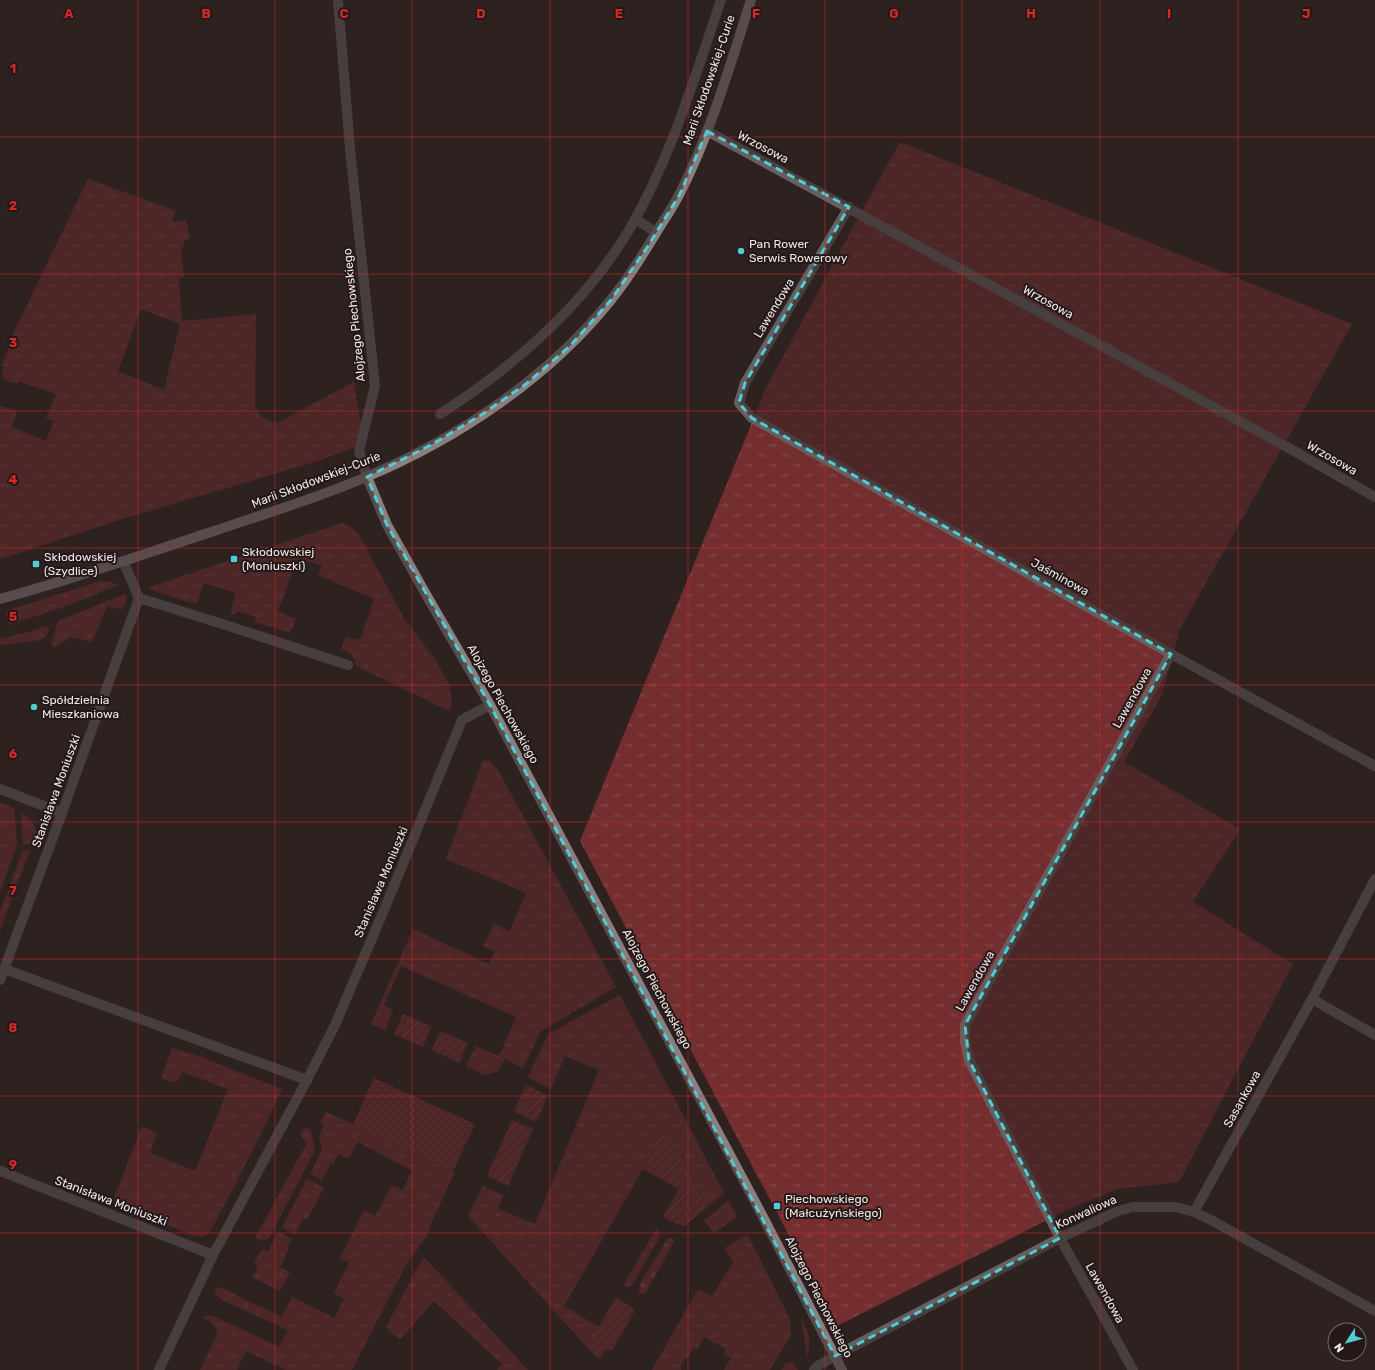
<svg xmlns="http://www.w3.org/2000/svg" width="1375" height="1370" viewBox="0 0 1375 1370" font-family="Rubik,sans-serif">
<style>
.grass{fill:url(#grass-tufts);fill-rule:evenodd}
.forest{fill:url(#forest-firs)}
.park{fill:url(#park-dots)}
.garden{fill:url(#garden-furrows)}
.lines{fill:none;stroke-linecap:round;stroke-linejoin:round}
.street{stroke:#665f5f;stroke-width:10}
.secondary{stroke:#8a7f7f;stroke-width:10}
.marked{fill:none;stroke:#51ccd4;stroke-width:3;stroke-dasharray:8 5;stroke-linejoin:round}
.grid{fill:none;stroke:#d62828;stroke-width:1;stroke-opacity:0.55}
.poi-dot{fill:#51ccd4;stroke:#241918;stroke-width:1.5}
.labels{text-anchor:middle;stroke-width:4;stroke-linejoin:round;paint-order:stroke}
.street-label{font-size:12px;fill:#f0e7e7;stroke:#241918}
.poi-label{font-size:12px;fill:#f0e7e7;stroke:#241918;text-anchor:start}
.grid-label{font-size:13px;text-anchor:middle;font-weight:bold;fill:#d62828;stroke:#241918;stroke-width:4;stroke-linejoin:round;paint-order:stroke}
</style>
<defs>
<pattern id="grass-tufts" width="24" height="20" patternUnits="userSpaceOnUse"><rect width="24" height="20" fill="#742e2f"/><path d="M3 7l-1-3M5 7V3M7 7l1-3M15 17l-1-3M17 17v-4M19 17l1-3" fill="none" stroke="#884c4d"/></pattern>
<pattern id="forest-firs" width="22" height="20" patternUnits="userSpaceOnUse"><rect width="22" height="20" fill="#742e2f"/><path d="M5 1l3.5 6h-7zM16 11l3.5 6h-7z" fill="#884c4d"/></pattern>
<pattern id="park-dots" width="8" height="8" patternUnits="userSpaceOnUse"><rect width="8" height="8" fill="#742e2f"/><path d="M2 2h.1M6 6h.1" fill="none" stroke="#884c4d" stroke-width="1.8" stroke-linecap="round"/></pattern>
<pattern id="garden-furrows" width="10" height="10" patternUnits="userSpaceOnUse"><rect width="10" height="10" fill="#742e2f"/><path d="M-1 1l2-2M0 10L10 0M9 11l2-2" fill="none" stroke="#884c4d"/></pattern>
</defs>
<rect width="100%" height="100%" fill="#2e2221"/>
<g class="grass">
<path d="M 900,142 L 1352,324 L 1180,629 L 1162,695 L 1124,762 L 1240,829 L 1193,902 L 1293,964 L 1179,1182 L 1118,1189 L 1067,1210 L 837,1326 L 580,841 L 767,386 L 851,231 Z"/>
<path d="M 88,179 L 176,211 L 172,222 L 186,220 L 190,239 L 185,240 L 181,252 L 184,277 L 179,278 L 182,321 L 256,314 L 255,405 L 261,417 L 277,423 L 354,382 L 364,444 L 315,462 L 122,519 L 0,559 L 0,406 L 17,411 L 12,427 L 46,441 L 54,421 L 46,418 L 56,394 L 19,381 L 17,384 L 6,380 L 2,374 L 4,367 L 2,365 L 15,330 ZM 141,309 L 180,324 L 164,390 L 118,371 Z"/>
<path d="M 342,523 L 348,525 L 358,533 L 405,620 L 432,655 L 449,683 L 452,702 L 452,706 L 449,711 L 356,666 C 354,656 351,652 341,649 L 346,637 L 360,640 L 374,599 L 318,575 L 322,565 L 298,559 L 296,561 L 278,612 L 296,619 L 290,633 L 255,622 L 256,617 L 238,611 L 235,615 L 230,613 L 236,593 L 204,583 L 197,603 L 188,602 L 152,590 L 149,587 Z"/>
<path d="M 101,581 L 110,582 L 118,585 L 64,607 L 9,625 L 6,615 L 7,611 L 12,609 Z"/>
<path d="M 125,594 C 128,600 126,605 121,609 L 107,606 L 92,642 L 71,637 L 55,647 L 51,644 L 58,621 Z"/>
<path d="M 46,625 L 49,630 L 46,637 L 40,640 L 0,645 L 0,639 L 32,631 Z"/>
<path d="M 483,760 L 490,761 L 498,770 L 616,987 L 541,1031 L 523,1068 L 505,1059 L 498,1071 L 485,1075 L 466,1066 L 476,1046 L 499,1056 L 516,1017 L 401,966 L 384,1005 L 393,1010 L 385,1030 L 371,1024 L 413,929 L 489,964 L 495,951 L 483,946 L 494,924 L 510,931 L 526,893 L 446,859 Z"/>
<path d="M 0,803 L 14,808 L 17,845 L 0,892 Z"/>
<path d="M 21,813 C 34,819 37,830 37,843 L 23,845 Z"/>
<path d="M 30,850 L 0,931 L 0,912 L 22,852 Z"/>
<path d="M 620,995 L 724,1193 L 707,1207 L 665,1128 L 643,1169 L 564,1306 L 599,1327 L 587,1347 L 468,1216 L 483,1185 L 503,1196 L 498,1209 L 535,1224 L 599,1070 L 565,1056 L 551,1089 L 528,1077 L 548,1034 Z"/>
<path d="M 172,1048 L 201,1057 L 282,1089 C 260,1137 236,1184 211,1230 C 206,1237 202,1237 195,1236 L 112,1203 L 142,1126 L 157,1133 L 150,1153 L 195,1171 L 228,1089 L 182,1072 L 177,1082 L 172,1082 L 161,1078 Z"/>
<path d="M 326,1112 L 455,1172 L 432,1221 L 427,1236 L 406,1265 L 352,1370 L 286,1370 L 246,1351 L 237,1370 L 200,1370 L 218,1333 L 211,1322 L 203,1317 C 208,1315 213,1316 218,1318 L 279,1347 L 288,1330 L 222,1300 L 218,1297 L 214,1290 L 221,1287 L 258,1306 L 258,1305 L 282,1317 L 292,1297 L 334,1318 L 344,1299 L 334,1293 L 349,1263 L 340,1258 L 364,1210 L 375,1216 L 392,1185 L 403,1190 L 412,1171 L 358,1142 L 348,1159 L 338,1154 L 333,1164 L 331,1163 L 322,1180 L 310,1174 L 322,1149 L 319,1137 L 324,1124 L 320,1122 Z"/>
<path d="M 307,1128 L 311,1131 L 315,1150 L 269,1238 L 260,1241 L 255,1238 L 307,1143 L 300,1134 L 301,1131 Z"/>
<path d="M 307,1179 L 324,1188 L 307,1220 L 303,1218 L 295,1234 L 282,1227 Z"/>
<path d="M 729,1200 L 737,1217 L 714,1233 L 704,1221 Z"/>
<path d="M 656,1229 L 660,1232 L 660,1236 L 634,1282 L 630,1286 L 627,1287 L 624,1284 Z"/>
<path d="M 278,1232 L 292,1239 L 287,1247 L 289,1249 L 280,1267 L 290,1272 L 280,1291 L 252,1277 L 258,1266 L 254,1263 L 262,1249 L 268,1252 Z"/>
<path d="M 744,1236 L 748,1236 L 790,1319 L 791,1335 L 770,1370 L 724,1370 L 731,1358 L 724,1354 L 726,1349 L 704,1337 L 697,1350 L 693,1348 L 688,1358 L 685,1359 L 681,1366 L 681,1370 L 652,1370 L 698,1289 L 712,1296 L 733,1263 L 725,1248 Z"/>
<path d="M 424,1257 L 528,1370 L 497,1370 L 502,1364 L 434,1301 L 400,1340 L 386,1327 L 416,1270 Z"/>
<path d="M 801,1317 C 808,1330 812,1342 807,1357 Z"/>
<path d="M 790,1361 L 798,1370 L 781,1370 L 785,1364 Z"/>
</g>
<path class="forest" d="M 668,1238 L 673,1238 L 674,1242 L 645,1294 L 639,1293 L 640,1284 Z"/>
<path class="park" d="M 374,1078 L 475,1124 L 453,1171 L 353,1125 Z"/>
<g class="garden">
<path d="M 403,1014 L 431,1026 L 423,1047 L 394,1034 Z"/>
<path d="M 440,1031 L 468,1043 L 459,1063 L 432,1050 Z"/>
<path d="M 529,1086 L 548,1096 L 536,1122 L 514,1111 L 525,1087 Z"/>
<path d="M 512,1120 L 533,1129 L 508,1186 L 487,1176 Z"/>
<path d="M 665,1128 L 707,1207 L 685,1226 L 679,1225 L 663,1217 L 679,1189 L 643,1169 Z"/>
<path d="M 616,1297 L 633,1308 L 634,1312 L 612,1350 L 605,1351 L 599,1360 L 587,1347 Z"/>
</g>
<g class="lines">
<g class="street">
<path d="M 338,0 L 350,149 L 375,386 L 359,451 L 367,477"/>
<path d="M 707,131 L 1296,452 L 1375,497"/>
<path d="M 849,207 L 745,383 L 739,403 L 752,418 L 1171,654 L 1375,766"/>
<path d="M 635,219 L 656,232"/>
<path d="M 440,414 C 513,367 584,305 629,230 C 670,160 695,77 721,0"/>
<path d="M 139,598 L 216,622 L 348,665"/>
<path d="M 0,789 L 62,813"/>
<path d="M 4,969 L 307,1080"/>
<path d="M 0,980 L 62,813 L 139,598 L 123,561"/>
<path d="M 1312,999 L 1375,1035"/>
<path d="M 0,1171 L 213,1255"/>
<path d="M 1194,1212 L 1312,999 L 1375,879"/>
<path d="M 159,1370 L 213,1255 L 307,1080 L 335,1025 L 384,910 L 462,720 L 490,705"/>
<path d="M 814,1370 L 816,1367 L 835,1356 L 1060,1238 L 1118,1211 L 1133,1207 L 1176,1207 L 1194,1212 L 1211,1220 L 1375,1311"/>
<path d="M 1133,1370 L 1060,1238 L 969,1060 L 965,1041 L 965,1025 L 1171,654"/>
</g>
<g class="secondary">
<path d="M 367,477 L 387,525 L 428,598 L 490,705 L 762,1215 L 842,1370"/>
<path d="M 0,599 C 71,580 141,555 211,532 C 263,514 316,499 366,477 C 457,439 548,378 610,301 C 628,279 644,253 659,228 C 666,217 674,205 680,193 C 711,132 730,65 751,0"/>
</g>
</g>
<path d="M0 0H1375V1370H0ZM 707,131 L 849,207 L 745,383 L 739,403 L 752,418 L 1171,654 L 965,1025 L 969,1060 L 1060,1238 L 835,1356 L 490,705 L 387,525 L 367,477 L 431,445 L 481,415 L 526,384 L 570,346 L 611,300 L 648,246 L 680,194 Z" fill="#2e2221" fill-opacity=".55" fill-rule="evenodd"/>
<path class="marked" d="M 707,131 L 849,207 L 745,383 L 739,403 L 752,418 L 1171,654 L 965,1025 L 969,1060 L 1060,1238 L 835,1356 L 490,705 L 387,525 L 367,477 L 431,445 L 481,415 L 526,384 L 570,346 L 611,300 L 648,246 L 680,194 Z"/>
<path class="grid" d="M 138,0 L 138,1370M 275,0 L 275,1370M 412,0 L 412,1370M 550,0 L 550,1370M 688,0 L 688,1370M 825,0 L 825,1370M 962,0 L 962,1370M 1100,0 L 1100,1370M 1238,0 L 1238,1370M 0,137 L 1375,137M 0,274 L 1375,274M 0,411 L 1375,411M 0,548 L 1375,548M 0,685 L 1375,685M 0,822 L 1375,822M 0,959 L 1375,959M 0,1096 L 1375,1096M 0,1233 L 1375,1233"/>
<g class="poi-dot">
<circle cx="741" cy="251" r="4"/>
<rect x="230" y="555" width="8" height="8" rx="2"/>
<rect x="32" y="560" width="8" height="8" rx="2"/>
<circle cx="34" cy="707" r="4"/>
<rect x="773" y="1202" width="8" height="8" rx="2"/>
</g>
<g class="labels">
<g class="street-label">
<text transform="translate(709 80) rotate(-71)" y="4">Marii Skłodowskiej-Curie</text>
<text transform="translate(763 147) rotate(28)" y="4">Wrzosowa</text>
<text transform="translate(1048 302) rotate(29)" y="4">Wrzosowa</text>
<text transform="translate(774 308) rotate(-59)" y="4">Lawendowa</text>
<text transform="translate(354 315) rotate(-96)" y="4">Alojzego Piechowskiego</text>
<text transform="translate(1332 458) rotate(30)" y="4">Wrzosowa</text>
<text transform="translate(316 480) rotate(-21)" y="4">Marii Skłodowskiej-Curie</text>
<text transform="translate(1060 577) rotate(29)" y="4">Jaśminowa</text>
<text transform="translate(1132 698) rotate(-61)" y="4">Lawendowa</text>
<text transform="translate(503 704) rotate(61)" y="4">Alojzego Piechowskiego</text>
<text transform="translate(56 791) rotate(-70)" y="4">Stanisława Moniuszki</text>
<text transform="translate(381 882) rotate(-67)" y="4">Stanisława Moniuszki</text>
<text transform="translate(975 981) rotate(-61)" y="4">Lawendowa</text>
<text transform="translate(657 989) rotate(62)" y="4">Alojzego Piechowskiego</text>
<text transform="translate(1242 1099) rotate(-61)" y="4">Sasankowa</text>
<text transform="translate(111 1201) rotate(21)" y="4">Stanisława Moniuszki</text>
<text transform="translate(1086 1212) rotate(-24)" y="4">Konwaliowa</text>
<text transform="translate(1105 1293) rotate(61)" y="4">Lawendowa</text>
<text transform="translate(819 1297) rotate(63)" y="4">Alojzego Piechowskiego</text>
</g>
<g class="poi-label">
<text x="749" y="248">Pan Rower<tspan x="749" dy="14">Serwis Rowerowy</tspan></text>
<text x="242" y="556">Skłodowskiej<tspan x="242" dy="14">(Moniuszki)</tspan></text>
<text x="44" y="561">Skłodowskiej<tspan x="44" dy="14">(Szydlice)</tspan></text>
<text x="42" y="704">Spółdzielnia<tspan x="42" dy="14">Mieszkaniowa</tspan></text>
<text x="785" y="1203">Piechowskiego<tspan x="785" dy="14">(Małcużyńskiego)</tspan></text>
</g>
</g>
<g class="grid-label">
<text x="69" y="18">A</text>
<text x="206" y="18">B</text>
<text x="344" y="18">C</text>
<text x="481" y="18">D</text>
<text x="619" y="18">E</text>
<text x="756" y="18">F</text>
<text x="894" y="18">G</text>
<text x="1031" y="18">H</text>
<text x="1169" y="18">I</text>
<text x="1306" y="18">J</text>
<text x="13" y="73">1</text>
<text x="13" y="210">2</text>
<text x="13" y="347">3</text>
<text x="13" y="484">4</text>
<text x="13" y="621">5</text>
<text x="13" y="758">6</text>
<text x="13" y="895">7</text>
<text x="13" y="1032">8</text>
<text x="13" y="1169">9</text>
</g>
<g transform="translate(1347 1342) rotate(234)"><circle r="19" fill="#241918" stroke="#766b6b"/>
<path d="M0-3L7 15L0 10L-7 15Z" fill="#51ccd4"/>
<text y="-6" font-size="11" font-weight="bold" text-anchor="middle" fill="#f0e7e7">N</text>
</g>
</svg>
